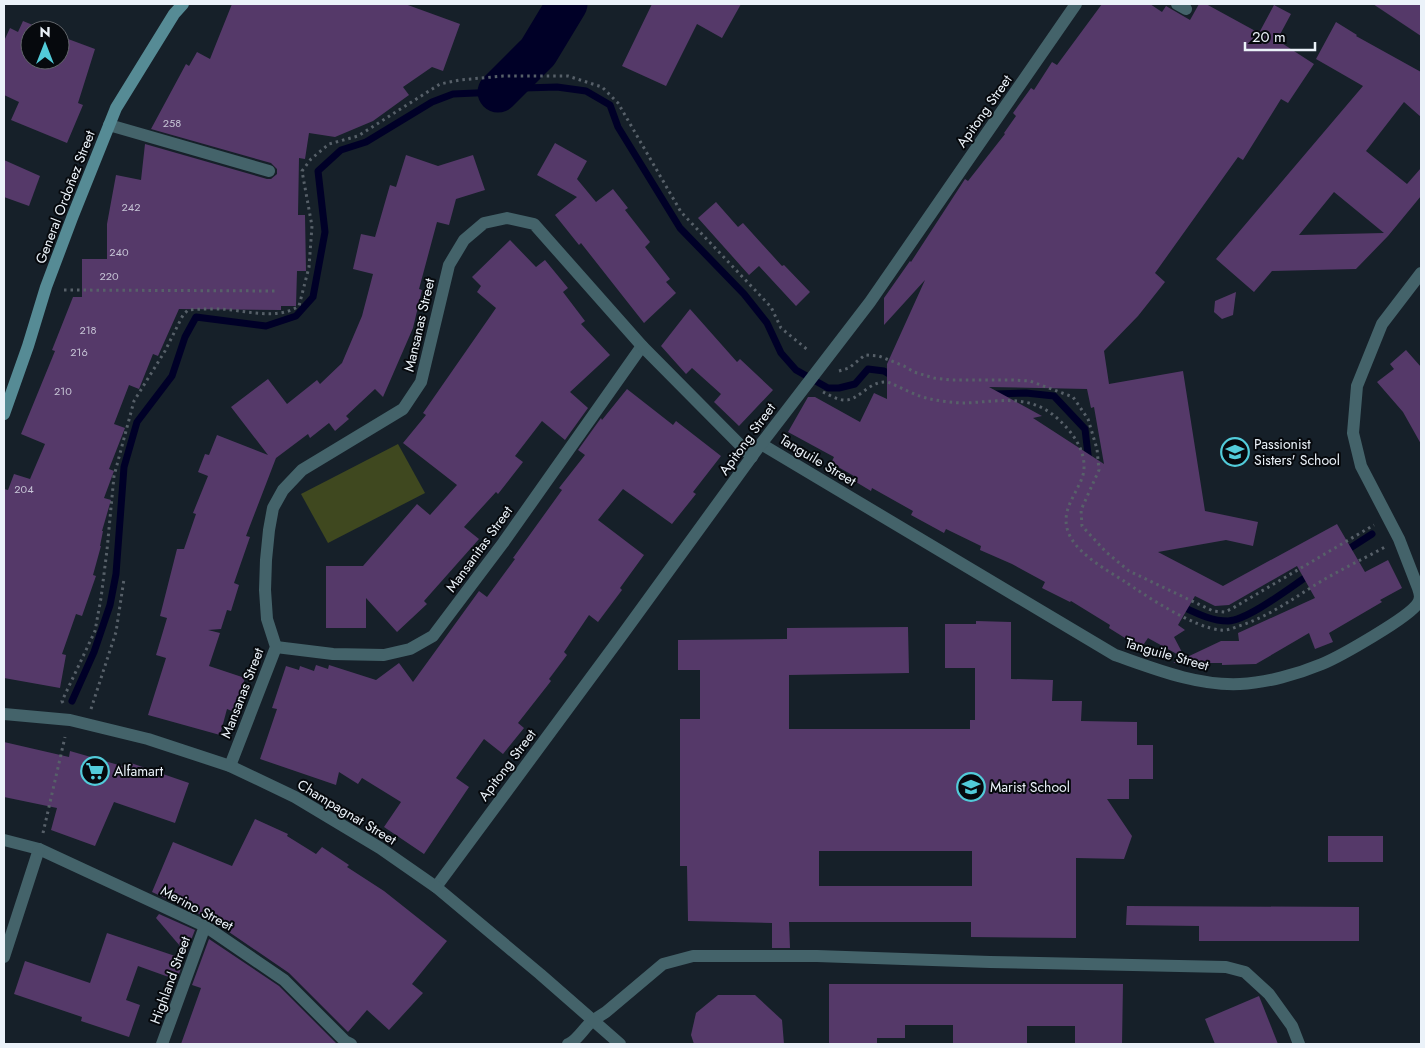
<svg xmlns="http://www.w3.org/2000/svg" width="1425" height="1048" viewBox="0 0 1425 1048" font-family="Jost,sans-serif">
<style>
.green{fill:#3f481f}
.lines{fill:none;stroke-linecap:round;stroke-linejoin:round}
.stream{stroke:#000027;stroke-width:7}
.river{stroke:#000027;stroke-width:41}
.building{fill:#553969;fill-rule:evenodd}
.path{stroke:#576069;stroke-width:3;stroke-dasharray:2.5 4;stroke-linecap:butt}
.service{stroke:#44636a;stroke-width:12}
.minor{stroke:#44636a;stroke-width:12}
.tertiary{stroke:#44636a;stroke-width:12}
.secondary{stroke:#568b95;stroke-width:12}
.labels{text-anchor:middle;stroke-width:4;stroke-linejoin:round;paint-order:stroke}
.number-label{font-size:11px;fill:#c6c4d5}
.street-label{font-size:14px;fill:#ebf2f9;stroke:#06090d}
.poi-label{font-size:14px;fill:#ebf2f9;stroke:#06090d;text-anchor:start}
</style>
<rect width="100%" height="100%" fill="#162029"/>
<path class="green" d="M 398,444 L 425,493 L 328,543 L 301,494 Z"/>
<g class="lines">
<g class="stream">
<path d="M 995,394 L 1026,393 L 1054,396 L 1085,429 L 1089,463"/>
<path d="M 1344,552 L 1372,534"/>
<path d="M 1181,606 C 1196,613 1211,621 1228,621 C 1249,620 1293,585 1312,573"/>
<path d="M 72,701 L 94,652 L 110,605 L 116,574 L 124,467 L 137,422 L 172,376 L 185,337 L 196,317 L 266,326 L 296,316 L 313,297 L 325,232 L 318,171 L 341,150 L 366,142 L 432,102 L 453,94 L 498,92 L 524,88 L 557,87 L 586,91 L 610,105 L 618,127 L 680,228 L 744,294 L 767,323 L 781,353 L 796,370 L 828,388 L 839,388 L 855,384 L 868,369 L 884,371 L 894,377"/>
</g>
<path class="river" d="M 498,92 L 538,52 L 567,4"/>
</g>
<g class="building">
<path d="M 232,4 L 405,4 L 460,24 L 443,71 L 432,67 L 403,87 L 409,95 L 373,121 L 335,137 L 309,133 L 305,159 L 299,158 L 298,215 L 305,215 L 306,271 L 297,271 L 296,306 L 281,306 L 281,310 L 179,309 L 158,356 L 153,354 L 139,389 L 129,385 L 114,424 L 125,428 L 109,469 L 114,471 L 104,498 L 111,500 L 102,531 L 103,531 L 100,546 L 101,546 L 93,575 L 96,576 L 82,616 L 76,614 L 62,654 L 66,655 L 60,688 L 4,678 L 4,489 L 8,490 L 14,474 L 30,479 L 45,444 L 21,434 L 55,351 L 52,350 L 73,297 L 82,297 L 82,259 L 107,259 L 107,224 L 116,175 L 141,180 L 145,144 L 267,179 L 271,179 L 277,174 L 277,169 L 271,163 L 151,129 L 186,64 L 189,66 L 197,52 L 210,59 Z"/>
<path d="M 652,4 L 741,4 L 722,38 L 697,24 L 666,86 L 622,66 Z"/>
<path d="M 1102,4 L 1150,4 L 1162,12 L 1166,6 L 1190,20 L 1199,4 L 1206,4 L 1259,33 L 1274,5 L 1291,14 L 1277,40 L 1314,64 L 1288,103 L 1281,99 L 1243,160 L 1238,157 L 1155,273 L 1165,282 L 1138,316 L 1104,351 L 1109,384 L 1183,371 L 1205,511 L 1258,522 L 1253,546 L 1226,540 L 1158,552 L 1223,586 L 1337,524 L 1365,572 L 1388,560 L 1402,588 L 1380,600 L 1382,602 L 1329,633 L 1333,642 L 1315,649 L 1309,633 L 1256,664 L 1222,665 L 1222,663 L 1173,663 L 1184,658 L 1148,638 L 1141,648 L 1109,628 L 1110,625 L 1071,601 L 1070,602 L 1042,588 L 1045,582 L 1012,564 L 980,550 L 981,546 L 946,529 L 944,533 L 911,515 L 913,511 L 872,488 L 871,491 L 851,479 L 854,476 L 831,463 L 834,457 L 788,432 L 808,397 L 815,397 L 860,422 L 874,393 L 887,399 L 887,364 L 925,280 L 884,325 L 884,298 L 910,261 L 911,262 L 965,179 L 968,181 L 1005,134 L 1004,133 L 1016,116 L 1013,113 L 1031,88 L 1034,90 L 1052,62 L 1057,65 ZM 989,387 L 1087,389 L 1091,408 L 1094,407 L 1104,464 L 1033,418 L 1042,416 ZM 1297,566 L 1315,598 L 1238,633 L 1239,641 L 1221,641 L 1185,658 L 1174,637 L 1185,630 L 1178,625 L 1195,596 L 1215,606 L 1229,605 Z"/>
<path d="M 1373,4 L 1421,4 L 1421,36 Z"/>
<path d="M 23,21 L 45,30 L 30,30 L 30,60 L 60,60 L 60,36 L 95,49 L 78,103 L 83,105 L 67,143 L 11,120 L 19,102 L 4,95 L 4,41 L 10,28 L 18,32 Z"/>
<path d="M 1336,22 L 1357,35 L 1356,36 L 1421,72 L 1421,117 L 1404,102 L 1366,151 L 1407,184 L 1421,168 L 1421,196 L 1388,236 L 1356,269 L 1272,271 L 1254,292 L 1216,259 L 1363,86 L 1316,59 ZM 1334,192 L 1384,233 L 1299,235 Z"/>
<path d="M 555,143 L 587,161 L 577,179 L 596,202 L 613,189 L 628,208 L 625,210 L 650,242 L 645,247 L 670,279 L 666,282 L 676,293 L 644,323 L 581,243 L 579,245 L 555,215 L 577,197 L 537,175 Z"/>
<path d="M 406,155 L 438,166 L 473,155 L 485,190 L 456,199 L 449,225 L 437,222 L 419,289 L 422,290 L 413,328 L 383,397 L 375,389 L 346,416 L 349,419 L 335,431 L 329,423 L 310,438 L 308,434 L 276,458 L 246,536 L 250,537 L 234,583 L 239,585 L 231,611 L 227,610 L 221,629 L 208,630 L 220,633 L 209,666 L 245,678 L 234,712 L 227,709 L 220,735 L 148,715 L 166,658 L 156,655 L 167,618 L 160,616 L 177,549 L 184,549 L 196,514 L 193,513 L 208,476 L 198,472 L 205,454 L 209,455 L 217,435 L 268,455 L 231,407 L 268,379 L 287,404 L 317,380 L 320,384 L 342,363 L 362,316 L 373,274 L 353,269 L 361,234 L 375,237 L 390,185 L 396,187 Z"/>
<path d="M 4,160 L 40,176 L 29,206 L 4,197 Z"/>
<path d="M 716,202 L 738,227 L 743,223 L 782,266 L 784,265 L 810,292 L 796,306 L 759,266 L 749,275 L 698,218 Z"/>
<path d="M 510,240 L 536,267 L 545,260 L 568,288 L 563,292 L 585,321 L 581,324 L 610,355 L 570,392 L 588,408 L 565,440 L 542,421 L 515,456 L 523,462 L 498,494 L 496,492 L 464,527 L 479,539 L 424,601 L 427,604 L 397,632 L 366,598 L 366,628 L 326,628 L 326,566 L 363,566 L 417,504 L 430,515 L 457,485 L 403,443 L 426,415 L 423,413 L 496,308 L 477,292 L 481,286 L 472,277 Z"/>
<path d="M 1236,292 L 1233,315 L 1222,319 L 1214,312 L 1215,301 Z"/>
<path d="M 690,309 L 737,362 L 740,359 L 773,390 L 739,426 L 714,402 L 721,394 L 692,368 L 686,374 L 661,346 Z"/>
<path d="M 1406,350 L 1421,367 L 1421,444 L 1403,412 L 1377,382 L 1394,369 L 1390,364 Z"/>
<path d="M 627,389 L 673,425 L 676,421 L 721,456 L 693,492 L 696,494 L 672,524 L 623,489 L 598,520 L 644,555 L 620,588 L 622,590 L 598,622 L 589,615 L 564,652 L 567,655 L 549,679 L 551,681 L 518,723 L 524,728 L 503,754 L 484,739 L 456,778 L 469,787 L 424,854 L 384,827 L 401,802 L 362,778 L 358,784 L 339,772 L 336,785 L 260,759 L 277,709 L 272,708 L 286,666 L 299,670 L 300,666 L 314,671 L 316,665 L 328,669 L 329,665 L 376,680 L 399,663 L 413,682 L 479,591 L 487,597 L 515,559 L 513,558 L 562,490 L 559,488 L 585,455 L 578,450 L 601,418 L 602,420 Z"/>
<path d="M 976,621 L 1011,622 L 1011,679 L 1053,680 L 1052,701 L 1082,701 L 1081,721 L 1137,722 L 1137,745 L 1153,745 L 1153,779 L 1129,779 L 1129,799 L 1107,799 L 1132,836 L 1124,859 L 1076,858 L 1076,938 L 971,937 L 971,922 L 789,922 L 790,948 L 772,948 L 772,923 L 688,921 L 687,866 L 680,866 L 680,719 L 700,719 L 700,670 L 678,670 L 678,640 L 787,639 L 787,628 L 908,627 L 909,673 L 789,675 L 789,729 L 970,729 L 970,720 L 975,720 L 975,668 L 945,668 L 945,624 L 976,624 ZM 819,851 L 972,851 L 972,886 L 819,886 Z"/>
<path d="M 4,742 L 69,757 L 70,751 L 129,768 L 131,763 L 189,783 L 175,823 L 114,802 L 95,846 L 51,830 L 57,808 L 4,797 Z"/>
<path d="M 255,819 L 288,834 L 287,836 L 316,854 L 322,847 L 349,865 L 347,867 L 384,891 L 447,941 L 412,984 L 423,993 L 389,1030 L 367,1010 L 348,1032 L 289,973 L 210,919 L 152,892 L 173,842 L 232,866 Z"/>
<rect x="1328" y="836" width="55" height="26"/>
<path d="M 1127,906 L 1359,907 L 1359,941 L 1199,941 L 1199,926 L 1126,925 Z"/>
<path d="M 159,914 L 195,930 L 186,953 L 156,918 Z"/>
<path d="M 107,933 L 184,959 L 177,980 L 138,966 L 126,1000 L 140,1005 L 129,1037 L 81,1021 L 82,1017 L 14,994 L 25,961 L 90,983 Z"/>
<path d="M 209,939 L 279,986 L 337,1044 L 181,1044 L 201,988 L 192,985 Z"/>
<path d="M 829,984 L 1123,984 L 1122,1044 L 1075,1044 L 1075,1026 L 1027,1026 L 1027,1044 L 953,1044 L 953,1025 L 905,1025 L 905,1038 L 877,1038 L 877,1044 L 829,1044 Z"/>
<path d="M 718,995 L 755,995 L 782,1020 L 784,1044 L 694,1044 L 691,1035 L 696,1013 Z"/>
<path d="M 1259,996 L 1278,1044 L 1215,1044 L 1205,1019 Z"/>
</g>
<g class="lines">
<g class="path">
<path d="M 64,290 L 276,291"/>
<path d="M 839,371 L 849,368 L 865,355 L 879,356 L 904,366 L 914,372 L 934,378 L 950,380 L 1012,380 L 1030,381 L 1073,397 L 1088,419 L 1097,449 L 1099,470 L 1081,510 L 1082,526 L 1106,552 L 1129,571 L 1213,611 L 1225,612 L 1233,608 L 1374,525"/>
<path d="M 823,392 C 829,395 836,399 843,400 C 859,402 868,380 888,382 C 902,388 916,396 930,399 C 941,401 954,403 964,403 C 994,402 1026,394 1052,414 C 1069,427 1089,451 1083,475 C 1078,492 1062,508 1067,528 C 1072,551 1105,569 1124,581 C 1146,596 1194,628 1221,630 C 1227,631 1233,628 1239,626 C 1271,616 1296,596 1325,579 C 1344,568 1365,558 1385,547"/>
<path d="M 63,703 L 62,701 L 95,631 L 101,598 L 107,550 L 114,476 L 134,401 L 165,351 L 183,315 L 188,310 C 199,309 209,309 220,309 C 245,310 276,321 299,306 L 309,267 L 312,226 L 302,171 L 311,159 L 329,144 L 358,136 L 440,84 L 460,80 L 503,76 L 568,76 L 602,87 L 618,103 L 681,212 L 771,307 L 781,328 L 809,351"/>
<path d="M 91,709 L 116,632 L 124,579"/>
<path d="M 43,833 L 65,737"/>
</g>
<g class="service">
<path d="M 1177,4 L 1186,9"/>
<path d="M 109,125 L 269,171"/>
<path d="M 592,1021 L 606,1012 L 663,964 L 693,956 L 817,956 L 990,962 L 1226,967 L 1245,972 L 1269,994 L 1292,1026 L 1299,1044"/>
</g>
<g class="minor">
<path d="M 761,444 L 1115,655 C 1155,669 1197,686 1240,684 C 1266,683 1298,674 1322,664 C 1339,657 1410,617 1418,603 C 1421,598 1420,594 1418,588 L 1399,539 L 1361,466 L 1353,433 L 1357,386 L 1382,324 L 1421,273"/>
<path d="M 276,647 L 333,654 L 384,655 L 410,649 L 433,636 L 503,543 L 642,346"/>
<path d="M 230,766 L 276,647 L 267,619 L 265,590 L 266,560 L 269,530 L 273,508 L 283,490 L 302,470 L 403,409 L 421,382 L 449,265 L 464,240 L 484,223 L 507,218 L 534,224 L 642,346 L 752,457"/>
<path d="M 4,840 L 39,849 L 205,926 L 284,980 L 345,1041 L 351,1044"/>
<path d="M 436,887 L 620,638 L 761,444 L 870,302 L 1076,4"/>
<path d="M 4,957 L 39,849"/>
<path d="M 162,1044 L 205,926"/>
<path d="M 568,1044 C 576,1042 585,1027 592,1021"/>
</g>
<path class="tertiary" d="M 4,714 L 70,720 L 148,739 L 230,766 L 295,797 L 380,848 L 436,887 L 540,974 L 620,1044"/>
<path class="secondary" d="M 4,414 L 28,346 L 46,287 L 72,218 L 116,108 L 174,14 L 183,4"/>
</g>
<defs>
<symbol id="school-ring" viewBox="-11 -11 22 22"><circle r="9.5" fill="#06090d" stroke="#52cbd9" stroke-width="1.5"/><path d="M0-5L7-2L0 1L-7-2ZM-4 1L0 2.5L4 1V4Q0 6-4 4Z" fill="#52cbd9"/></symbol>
<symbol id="supermarket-ring" viewBox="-11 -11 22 22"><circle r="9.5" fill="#06090d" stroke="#52cbd9" stroke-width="1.5"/><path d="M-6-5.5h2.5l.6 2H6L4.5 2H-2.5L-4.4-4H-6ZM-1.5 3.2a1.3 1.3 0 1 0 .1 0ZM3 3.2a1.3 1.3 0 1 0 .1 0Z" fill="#52cbd9"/></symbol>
</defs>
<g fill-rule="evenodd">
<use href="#school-ring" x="1219" y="436" width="32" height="32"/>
<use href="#supermarket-ring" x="79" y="755" width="32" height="32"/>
<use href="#school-ring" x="955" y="771" width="32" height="32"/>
</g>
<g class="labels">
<g class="number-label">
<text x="172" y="127">258</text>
<text x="131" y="211">242</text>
<text x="119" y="256">240</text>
<text x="109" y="280">220</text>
<text x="88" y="334">218</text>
<text x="79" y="356">216</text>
<text x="63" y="395">210</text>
<text x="24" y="493">204</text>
</g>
<g class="street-label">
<text transform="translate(984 111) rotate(-55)" y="5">Apitong Street</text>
<text transform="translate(65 197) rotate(-69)" y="5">General Ordoñez Street</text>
<text transform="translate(419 325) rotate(-77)" y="5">Mansanas Street</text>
<text transform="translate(747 439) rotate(-54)" y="5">Apitong Street</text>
<text transform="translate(818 460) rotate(31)" y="5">Tanguile Street</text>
<text transform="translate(479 549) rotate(-54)" y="5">Mansanitas Street</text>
<text transform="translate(1167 654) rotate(16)" y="5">Tanguile Street</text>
<text transform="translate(242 693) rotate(-69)" y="5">Mansanas Street</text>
<text transform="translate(507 765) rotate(-53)" y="5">Apitong Street</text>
<text transform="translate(347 812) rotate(31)" y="5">Champagnat Street</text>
<text transform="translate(197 908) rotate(28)" y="5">Merino Street</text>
<text transform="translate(170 980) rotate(-70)" y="5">Highland Street</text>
</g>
<g class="poi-label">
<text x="1254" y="449">Passionist<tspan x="1254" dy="16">Sisters' School</tspan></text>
<text x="114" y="776">Alfamart</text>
<text x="990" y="792">Marist School</text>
</g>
</g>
<rect width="1425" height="1048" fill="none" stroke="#ebf2f9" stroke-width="10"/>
<g transform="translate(45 45)"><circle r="24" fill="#06090d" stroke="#62666b"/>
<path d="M0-4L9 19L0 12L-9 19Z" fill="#52cbd9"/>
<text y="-8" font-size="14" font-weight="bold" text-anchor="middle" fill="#ebf2f9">N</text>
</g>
<path d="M1245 42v8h70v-8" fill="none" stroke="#ebf2f9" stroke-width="2.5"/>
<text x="1252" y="42" font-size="15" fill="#ebf2f9" stroke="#06090d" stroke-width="4" paint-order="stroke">20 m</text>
</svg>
